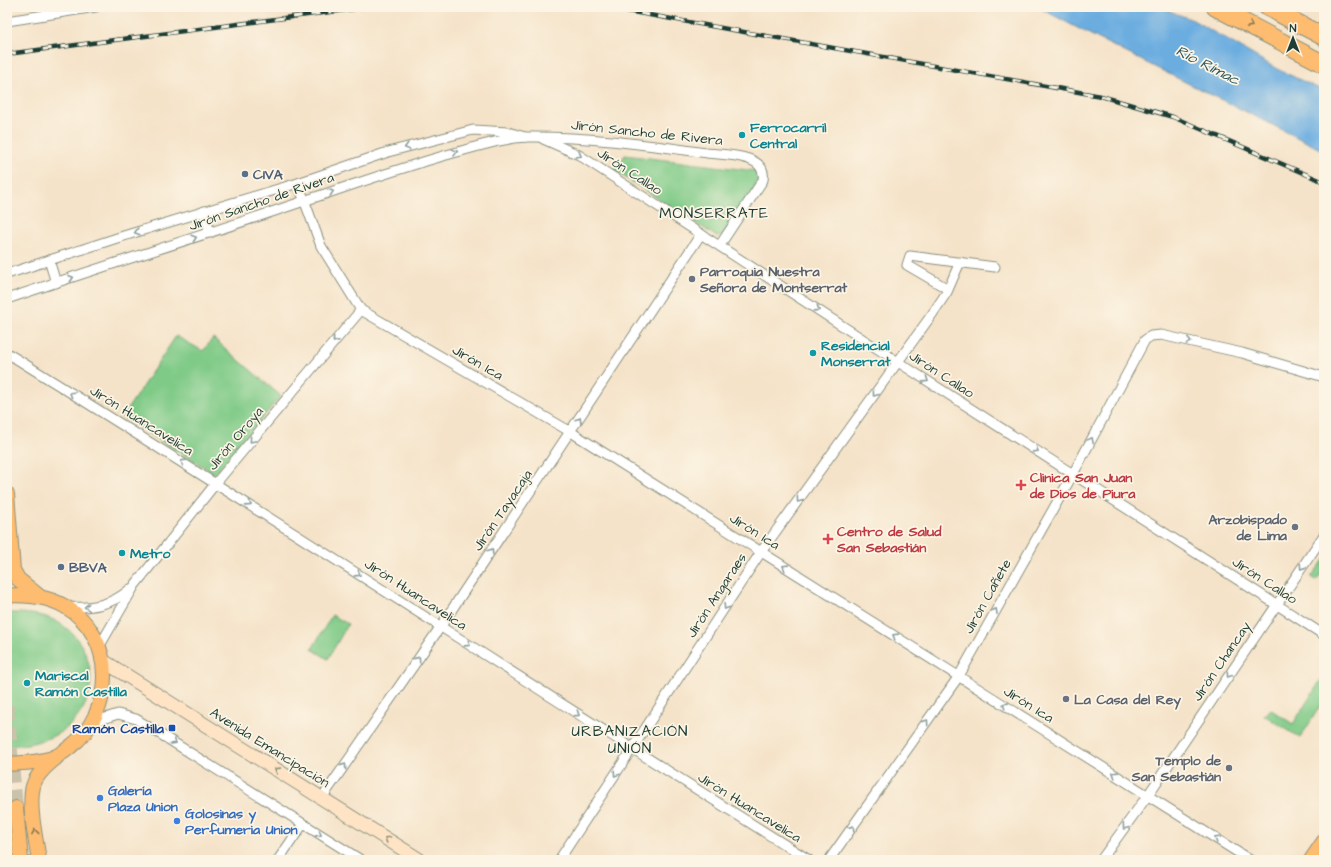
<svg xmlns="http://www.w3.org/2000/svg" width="1331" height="867" viewBox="0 0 1331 867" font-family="'Architects Daughter',sans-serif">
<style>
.green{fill:#7fca87;stroke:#4f845e}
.water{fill:#6cade0;stroke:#46758a}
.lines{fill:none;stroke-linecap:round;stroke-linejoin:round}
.primary-tunnel{stroke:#cac2ab;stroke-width:14;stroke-dasharray:14 7;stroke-linecap:butt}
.minor-casing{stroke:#8a907e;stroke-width:11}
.secondary-casing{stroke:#8a907e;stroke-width:15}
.primary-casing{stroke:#8a907e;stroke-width:16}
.motorway-casing{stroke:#8a907e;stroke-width:19}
.minor{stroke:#fff;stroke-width:9}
.secondary{stroke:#fee4c5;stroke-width:13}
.primary{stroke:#fdbc6f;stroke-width:14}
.motorway{stroke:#fdbc6f;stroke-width:17}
.rail-casing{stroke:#1f3d34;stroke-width:4.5}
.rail{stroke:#fcf5e5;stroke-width:3;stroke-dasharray:9;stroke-linecap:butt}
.oneway{stroke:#83764f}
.oneway2{stroke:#8f9e9a}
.oneway3{stroke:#8e907c}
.culture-dot{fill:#0f9aa8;stroke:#fcf5e5;stroke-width:1.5}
.service-dot{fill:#5c6f8a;stroke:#fcf5e5;stroke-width:1.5}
.worship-dot{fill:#6b7280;stroke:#fcf5e5;stroke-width:1.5}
.health-dot{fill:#e0444e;stroke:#fcf5e5;stroke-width:1.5}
.transit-dot{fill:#1a4fb4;stroke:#fcf5e5;stroke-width:1.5}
.shop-dot{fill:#3f7fe0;stroke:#fcf5e5;stroke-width:1.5}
.labels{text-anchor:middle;stroke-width:3.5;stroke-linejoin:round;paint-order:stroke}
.culture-label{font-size:14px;font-weight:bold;fill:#0d838f;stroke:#fcf5e5;text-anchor:start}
.street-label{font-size:14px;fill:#1f3d34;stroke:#fcf5e5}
.service-label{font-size:14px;font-weight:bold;fill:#4e5e75;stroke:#fcf5e5;text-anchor:start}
.worship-label{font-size:14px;font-weight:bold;fill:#5b616d;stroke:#fcf5e5;text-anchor:start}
.health-label{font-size:14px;font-weight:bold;fill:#be3a42;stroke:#fcf5e5;text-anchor:start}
.transit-label{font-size:14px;font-weight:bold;fill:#164399;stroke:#fcf5e5;text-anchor:end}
.shop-label{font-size:14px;font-weight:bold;fill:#366cbe;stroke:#fcf5e5;text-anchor:start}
.water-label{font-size:15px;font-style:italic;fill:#32595f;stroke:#fcf5e5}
.neighbourhood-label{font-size:15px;letter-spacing:1px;fill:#1f3d34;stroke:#fcf5e5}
</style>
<rect width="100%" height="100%" fill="#fcf5e5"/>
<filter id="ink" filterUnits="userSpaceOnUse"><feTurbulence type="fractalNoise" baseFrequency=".025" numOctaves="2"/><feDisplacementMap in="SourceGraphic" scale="8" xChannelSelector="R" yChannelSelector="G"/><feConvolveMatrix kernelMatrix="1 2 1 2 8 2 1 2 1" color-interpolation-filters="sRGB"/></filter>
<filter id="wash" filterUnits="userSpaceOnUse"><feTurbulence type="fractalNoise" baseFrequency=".012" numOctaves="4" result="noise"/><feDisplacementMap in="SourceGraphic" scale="16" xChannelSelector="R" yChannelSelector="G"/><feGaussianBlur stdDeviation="0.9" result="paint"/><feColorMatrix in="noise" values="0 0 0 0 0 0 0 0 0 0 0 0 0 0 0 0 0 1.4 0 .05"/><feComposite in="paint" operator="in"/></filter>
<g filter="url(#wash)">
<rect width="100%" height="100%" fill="#f5e3c9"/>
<g class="green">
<path d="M 625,155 L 756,171 L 762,177 L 723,236 L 717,237 L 614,170 Z"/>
<path d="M 176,336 L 203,351 L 213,338 L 281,396 L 215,474 L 122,417 Z"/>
<path d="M 1324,560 L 1324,571 L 1316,581 L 1311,577 Z"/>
<path d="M 7,613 C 20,613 33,613 46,617 C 91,632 106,690 72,723 C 55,740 30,745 7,746 Z"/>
<path d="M 332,615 L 348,624 L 328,659 L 312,649 Z"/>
<path d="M 1324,675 L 1324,700 L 1300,738 L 1264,715 L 1270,709 L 1293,724 Z"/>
</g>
<path class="water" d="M 1038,7 L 1159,7 L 1193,20 L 1277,69 L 1324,91 L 1324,151 C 1229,102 1132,58 1038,7 Z"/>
</g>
<g filter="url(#ink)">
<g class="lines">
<path class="primary-tunnel" d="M 7,706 L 16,808"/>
<defs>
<g id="minor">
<path d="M 7,21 L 96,7"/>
<path d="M 543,139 L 579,155 L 898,362 L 1324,635"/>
<path d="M 298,183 L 321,246 L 361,310 L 571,432 L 1250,860"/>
<path d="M 204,211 L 210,233"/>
<path d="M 49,260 L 56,283"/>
<path d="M 7,274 L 117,238 L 298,183 L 388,152 L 473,130 L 508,132 L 525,137"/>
<path d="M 948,289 L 907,265 L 910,256 L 995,267"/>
<path d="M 7,299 C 106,265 206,235 304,201 C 356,184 408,165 461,151 C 482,145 505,138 527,137 C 587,136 648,145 707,153 C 725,155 768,154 763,180 L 720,245"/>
<path d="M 7,353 C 276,520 541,692 809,860"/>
<path d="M 67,607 C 91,608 111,606 130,589"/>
<path d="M 99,647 L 135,585 L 216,483 L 361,310"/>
<path d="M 93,722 L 118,714 L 136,719 L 361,860"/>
<path d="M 322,798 L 441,626 L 701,234"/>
<path d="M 278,860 L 303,824"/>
<path d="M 559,860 L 761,552 L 933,313 L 947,292 L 960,262"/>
<path d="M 829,860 L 959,676 L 1073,474 L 1145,340 L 1151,336 L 1161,335 L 1242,353 L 1324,377"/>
<path d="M 1101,860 L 1148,795 L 1324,535"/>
</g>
<path id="secondary" d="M 102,660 L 420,860"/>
<g id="primary">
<path d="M 7,494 L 13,570 L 18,579 L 39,596"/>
<path d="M 7,595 C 27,595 48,596 66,607 C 117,637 115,713 70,747 C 64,752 57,757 49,759 C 36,763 21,763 7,764"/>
<path d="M 16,808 L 21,860"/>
<path d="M 39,860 C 36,840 28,806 33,786 C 36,775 47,765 56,758"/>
<path d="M 1311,860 L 1324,841"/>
</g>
<g id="motorway">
<path d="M 1215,7 L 1324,64"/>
<path d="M 1267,7 L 1324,37"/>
</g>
</defs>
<use href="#minor" class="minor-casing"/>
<use href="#secondary" class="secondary-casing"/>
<use href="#primary" class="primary-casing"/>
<use href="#motorway" class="motorway-casing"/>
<use href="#minor" class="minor"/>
<use href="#secondary" class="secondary"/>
<use href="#primary" class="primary"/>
<use href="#motorway" class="motorway"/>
<defs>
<g id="rail">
<path d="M 605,7 L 1101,96 L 1173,117 L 1324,182"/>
<path d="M 7,54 L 369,7"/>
</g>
</defs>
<use href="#rail" class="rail-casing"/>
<use href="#rail" class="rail"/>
</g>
<defs><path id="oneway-chevron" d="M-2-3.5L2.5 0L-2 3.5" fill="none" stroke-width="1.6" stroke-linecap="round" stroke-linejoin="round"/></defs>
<g class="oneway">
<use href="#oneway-chevron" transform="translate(1250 25) rotate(27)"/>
<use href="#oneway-chevron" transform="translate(35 832) rotate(-99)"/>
</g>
<g class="oneway2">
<use href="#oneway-chevron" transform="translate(407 147) rotate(165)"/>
<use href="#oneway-chevron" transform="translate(455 152) rotate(-15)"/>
<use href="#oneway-chevron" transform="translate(579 155) rotate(30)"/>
<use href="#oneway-chevron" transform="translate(331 192) rotate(-19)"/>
<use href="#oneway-chevron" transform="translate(137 232) rotate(163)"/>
<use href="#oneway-chevron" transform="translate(194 238) rotate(-18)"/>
<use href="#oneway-chevron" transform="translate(71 278) rotate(-18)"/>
<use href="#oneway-chevron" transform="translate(817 309) rotate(33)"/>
<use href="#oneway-chevron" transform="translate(335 340) rotate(131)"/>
<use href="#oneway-chevron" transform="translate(1189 341) rotate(12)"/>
<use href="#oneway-chevron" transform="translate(926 380) rotate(33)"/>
<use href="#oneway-chevron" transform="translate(72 394) rotate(-148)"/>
<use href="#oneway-chevron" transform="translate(875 394) rotate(126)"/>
<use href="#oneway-chevron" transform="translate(579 420) rotate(-57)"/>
<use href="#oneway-chevron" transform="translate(252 440) rotate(130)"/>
<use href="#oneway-chevron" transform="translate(1091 440) rotate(-62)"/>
<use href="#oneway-chevron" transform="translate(1036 450) rotate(32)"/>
<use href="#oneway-chevron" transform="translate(183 462) rotate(-148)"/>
<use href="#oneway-chevron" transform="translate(799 500) rotate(126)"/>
<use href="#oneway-chevron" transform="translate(249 504) rotate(33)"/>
<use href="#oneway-chevron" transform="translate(491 551) rotate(-56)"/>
<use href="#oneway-chevron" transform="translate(785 567) rotate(-148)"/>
<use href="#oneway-chevron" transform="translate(1302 567) rotate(125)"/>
<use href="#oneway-chevron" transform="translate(358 574) rotate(33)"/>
<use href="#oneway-chevron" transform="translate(87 607) rotate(176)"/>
<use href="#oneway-chevron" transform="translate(726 607) rotate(123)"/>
<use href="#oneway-chevron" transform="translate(995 611) rotate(-61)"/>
<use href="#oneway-chevron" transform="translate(895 636) rotate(-148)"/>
<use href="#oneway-chevron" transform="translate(468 644) rotate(33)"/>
<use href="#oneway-chevron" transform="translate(418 659) rotate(-55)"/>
<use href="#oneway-chevron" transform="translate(1229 675) rotate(124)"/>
<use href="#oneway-chevron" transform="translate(1005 705) rotate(-148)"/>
<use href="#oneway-chevron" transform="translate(577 714) rotate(33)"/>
<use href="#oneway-chevron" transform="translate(926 722) rotate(-55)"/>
<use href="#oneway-chevron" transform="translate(174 742) rotate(32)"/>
<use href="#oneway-chevron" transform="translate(344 766) rotate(-55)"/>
<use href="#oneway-chevron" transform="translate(616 774) rotate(124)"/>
<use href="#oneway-chevron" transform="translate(1115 774) rotate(-148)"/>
<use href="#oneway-chevron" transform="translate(1125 827) rotate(126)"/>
<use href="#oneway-chevron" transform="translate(852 828) rotate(-55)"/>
<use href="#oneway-chevron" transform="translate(319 834) rotate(32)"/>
<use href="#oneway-chevron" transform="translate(1217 839) rotate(-148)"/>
</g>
<g class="oneway3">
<use href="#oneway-chevron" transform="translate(277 770) rotate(-148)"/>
<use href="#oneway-chevron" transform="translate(387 839) rotate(-148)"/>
</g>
</g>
<g class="culture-dot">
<circle cx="742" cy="135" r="4"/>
<circle cx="813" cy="353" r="4"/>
<circle cx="122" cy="553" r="4"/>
<circle cx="27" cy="683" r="4"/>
</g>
<g class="service-dot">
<circle cx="245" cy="174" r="4"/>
<circle cx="61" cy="567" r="4"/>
</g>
<g class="worship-dot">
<circle cx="692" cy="279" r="4"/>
<circle cx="1295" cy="527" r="4"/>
<circle cx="1066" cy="699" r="4"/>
<circle cx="1229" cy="768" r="4"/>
</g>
<g class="health-dot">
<path d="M1019 479h4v4h4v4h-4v4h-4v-4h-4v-4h4z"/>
<path d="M826 533h4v4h4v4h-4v4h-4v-4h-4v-4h4z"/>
</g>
<rect class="transit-dot" x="168" y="724" width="8" height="8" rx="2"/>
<g class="shop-dot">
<circle cx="100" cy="798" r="4"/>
<circle cx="177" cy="821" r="4"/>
</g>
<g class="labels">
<g class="culture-label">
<text x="750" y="132">Ferrocarril<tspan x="750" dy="16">Central</tspan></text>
<text x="821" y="350">Residencial<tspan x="821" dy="16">Monserrat</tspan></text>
<text x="130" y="558">Metro</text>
<text x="35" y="680">Mariscal<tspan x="35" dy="16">Ramón Castilla</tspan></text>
</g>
<g class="street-label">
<text transform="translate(647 132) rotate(6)" y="5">Jirón Sancho de Rivera</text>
<text transform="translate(630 171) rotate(33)" y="5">Jirón Callao</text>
<text transform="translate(261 201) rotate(-19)" y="5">Jirón Sancho de Rivera</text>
<text transform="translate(478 362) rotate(30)" y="5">Jirón Ica</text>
<text transform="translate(942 374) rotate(33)" y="5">Jirón Callao</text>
<text transform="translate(142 420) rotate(32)" y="5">Jirón Huancavelica</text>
<text transform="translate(235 438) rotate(-50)" y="5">Jirón Oroya</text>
<text transform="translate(502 510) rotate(-56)" y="5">Jirón Tayacaja</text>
<text transform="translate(755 531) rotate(32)" y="5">Jirón Ica</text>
<text transform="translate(1265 580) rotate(33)" y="5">Jirón Callao</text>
<text transform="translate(416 594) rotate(33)" y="5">Jirón Huancavelica</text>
<text transform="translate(716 595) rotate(-57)" y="5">Jirón Angaraes</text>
<text transform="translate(987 596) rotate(-61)" y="5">Jirón Cañete</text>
<text transform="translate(1221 661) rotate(-56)" y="5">Jirón Chancay</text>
<text transform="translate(1029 704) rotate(32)" y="5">Jirón Ica</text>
<text transform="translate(270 747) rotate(32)" y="5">Avenida Emancipación</text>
<text transform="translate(750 807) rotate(32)" y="5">Jirón Huancavelica</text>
</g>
<g class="service-label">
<text x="253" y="179">CIVA</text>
<text x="69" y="572">BBVA</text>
</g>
<g class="worship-label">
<text x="700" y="276">Parroquia Nuestra<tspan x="700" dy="16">Señora de Montserrat</tspan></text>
<text x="1287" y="524" text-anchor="end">Arzobispado<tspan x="1287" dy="16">de Lima</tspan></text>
<text x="1074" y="704">La Casa del Rey</text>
<text x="1221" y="765" text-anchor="end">Templo de<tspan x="1221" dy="16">San Sebastián</tspan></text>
</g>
<g class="health-label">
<text x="1030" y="482">Clinica San Juan<tspan x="1030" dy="16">de Dios de Piura</tspan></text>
<text x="837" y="536">Centro de Salud<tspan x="837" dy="16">San Sebastián</tspan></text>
</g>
<g class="transit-label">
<text x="164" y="733">Ramón Castilla</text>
</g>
<g class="shop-label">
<text x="108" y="795">Galería<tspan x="108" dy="16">Plaza Union</tspan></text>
<text x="185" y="818">Golosinas y<tspan x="185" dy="16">Perfumeria Union</tspan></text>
</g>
<g class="water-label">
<text transform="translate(1208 65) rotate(27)" y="5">Río Rímac</text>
</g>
<g class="neighbourhood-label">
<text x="714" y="218">MONSERRATE</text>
<text x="630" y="736">URBANIZACIÓN<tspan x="630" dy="17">UNIÓN</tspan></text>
</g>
</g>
<rect width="1331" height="867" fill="none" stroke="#fcf5e5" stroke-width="24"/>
<g transform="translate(1293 38)" stroke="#fcf5e5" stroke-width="3" paint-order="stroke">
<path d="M0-3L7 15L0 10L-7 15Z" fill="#1f3d34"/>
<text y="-6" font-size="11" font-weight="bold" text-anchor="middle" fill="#1f3d34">N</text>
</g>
</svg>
